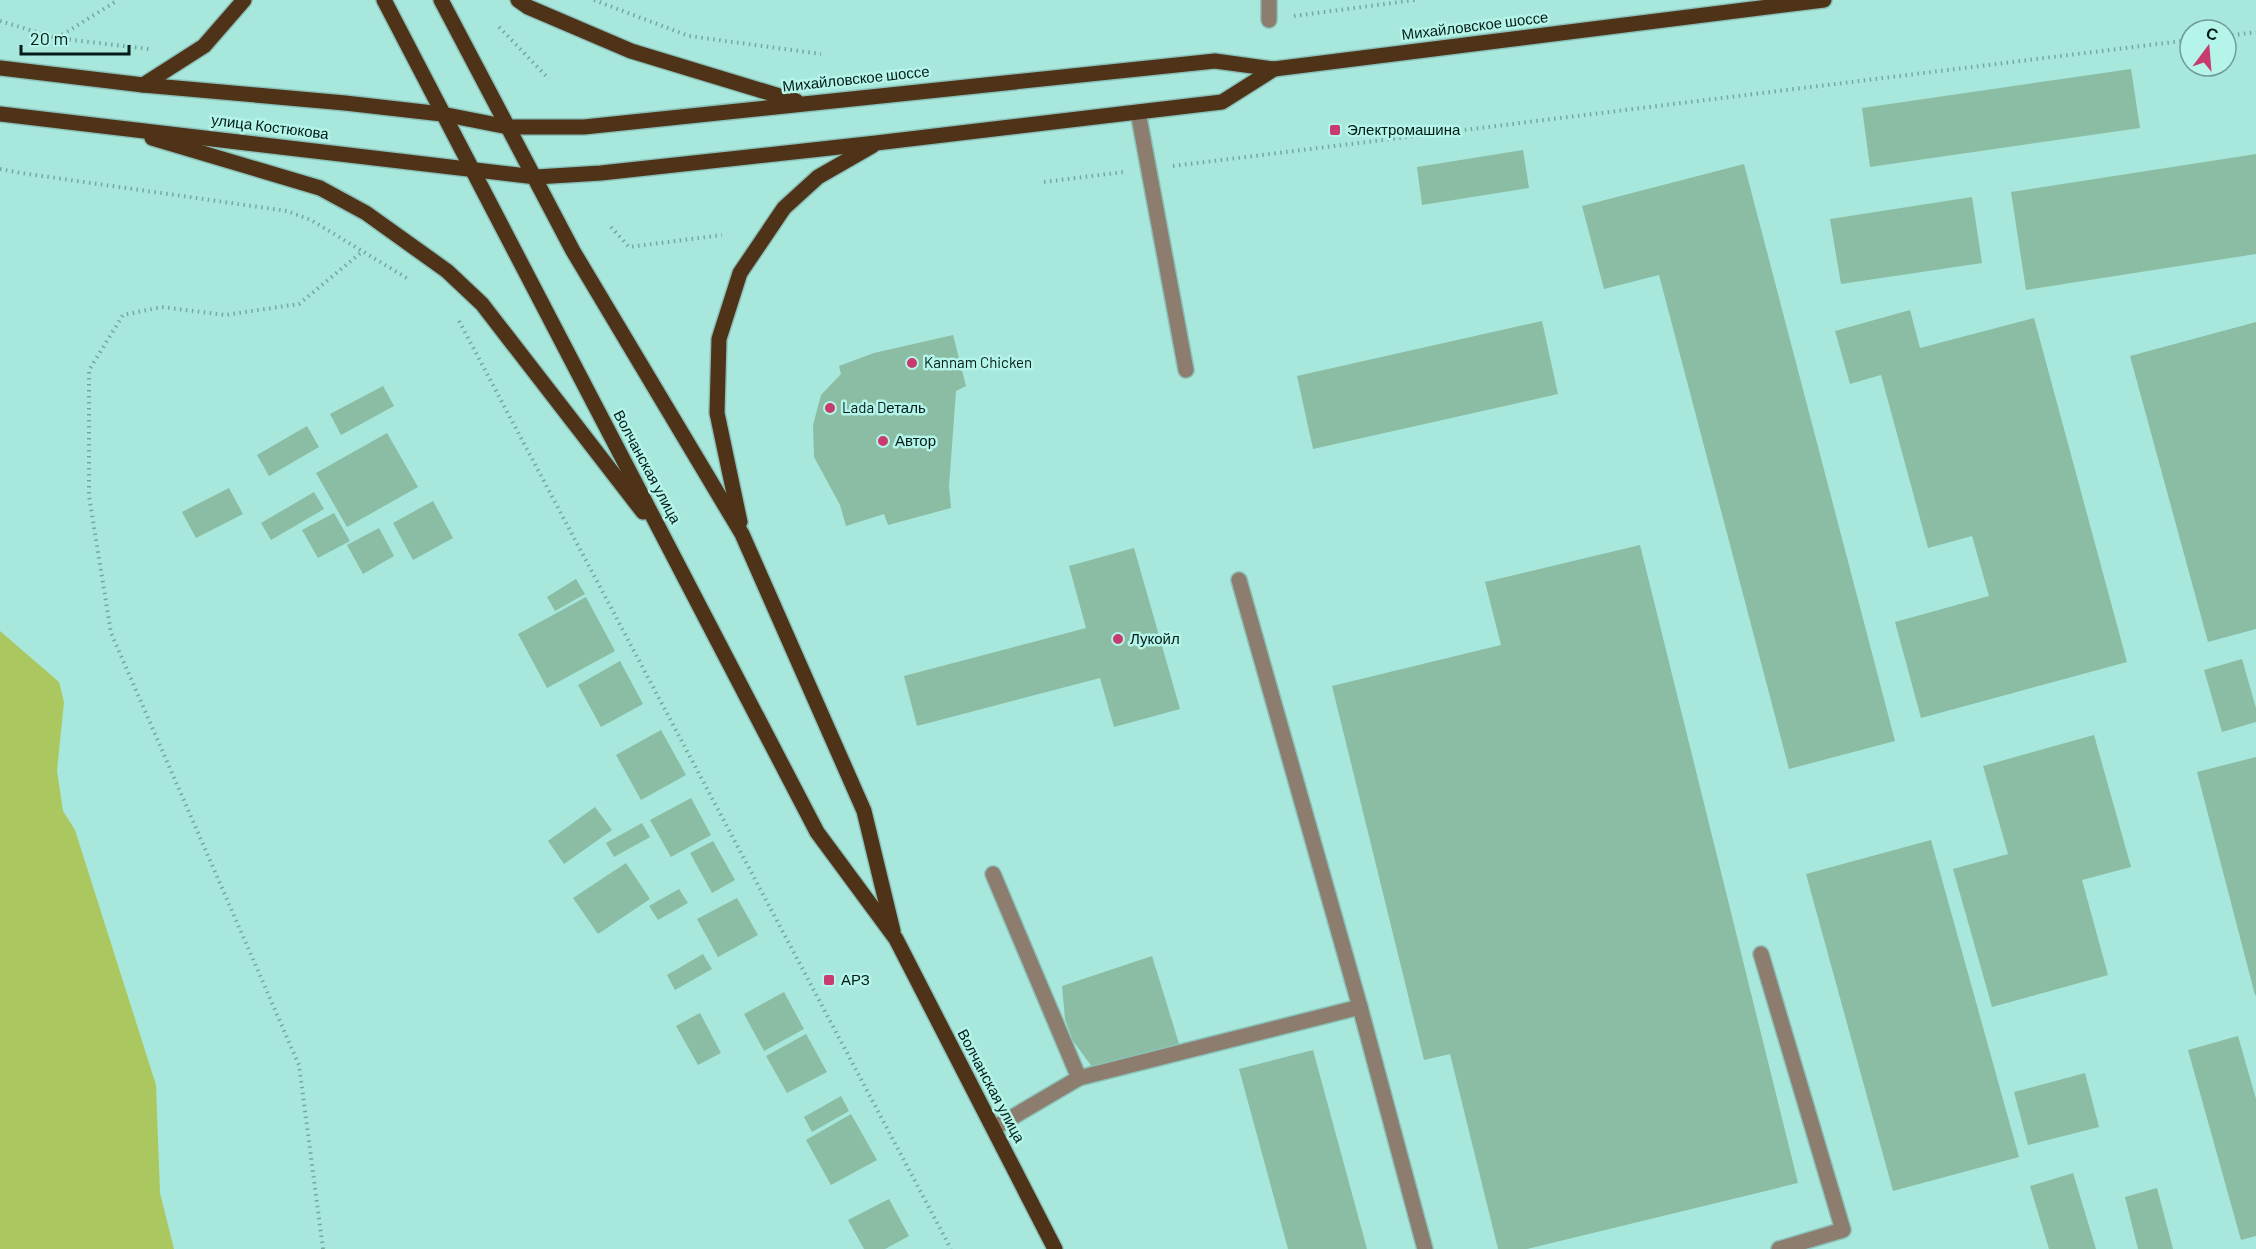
<svg xmlns="http://www.w3.org/2000/svg" width="2256" height="1249" viewBox="0 0 2256 1249" font-family="Barlow,sans-serif">
<style>
.green{fill:#abc760}
.building{fill:#8abda3}
.lines{fill:none;stroke-linecap:round;stroke-linejoin:round}
.minor-casing{stroke:#8ac2b9;stroke-width:18}
.major-casing{stroke:#8ac2b9;stroke-width:18}
.path{stroke:#74a89f;stroke-width:4;stroke-dasharray:1.5 4.5;stroke-linecap:butt}
.minor{stroke:#8d7d6e;stroke-width:15}
.major{stroke:#4f3319;stroke-width:15}
.poi-dot{fill:#c73b6f;stroke:#b5f4e9;stroke-width:2}
.labels{text-anchor:middle;stroke-width:5;stroke-linejoin:round;paint-order:stroke}
.street-label{font-size:15px;fill:#031c19;stroke:#b5f4e9}
.poi-label{font-size:15px;fill:#031c19;stroke:#b5f4e9;text-anchor:start}
</style>
<rect width="100%" height="100%" fill="#a8e7dc"/>
<path class="green" d="M 0,631 L 59,682 L 64,702 L 57,771 L 63,811 L 75,830 L 156,1085 L 160,1193 L 174,1249 L 0,1249 Z"/>
<g class="building">
<path d="M 2131,69 L 2140,128 L 1870,167 L 1862,108 Z"/>
<path d="M 1523,150 L 1529,188 L 1422,205 L 1417,167 Z"/>
<path d="M 2256,154 L 2256,254 L 2026,290 L 2011,192 Z"/>
<path d="M 1744,164 L 1895,741 L 1789,769 L 1659,275 L 1604,289 L 1582,206 Z"/>
<path d="M 1972,197 L 1982,263 L 1841,284 L 1830,219 Z"/>
<path d="M 1910,310 L 1920,348 L 2034,318 L 2127,662 L 1921,718 L 1895,622 L 1989,596 L 1972,536 L 1928,548 L 1881,375 L 1850,384 L 1835,331 Z"/>
<path d="M 1542,321 L 1558,394 L 1313,449 L 1297,376 Z"/>
<path d="M 2256,322 L 2256,629 L 2208,642 L 2130,356 Z"/>
<path d="M 953,335 L 966,386 L 956,391 L 949,486 L 951,508 L 888,525 L 884,514 L 846,526 L 840,505 L 814,457 L 813,425 L 821,395 L 841,374 L 839,366 L 874,353 Z"/>
<path d="M 383,386 L 394,406 L 341,435 L 330,414 Z"/>
<path d="M 307,426 L 319,447 L 269,476 L 257,455 Z"/>
<path d="M 387,433 L 418,487 L 347,527 L 316,473 Z"/>
<path d="M 229,488 L 243,514 L 196,538 L 182,512 Z"/>
<path d="M 314,492 L 324,509 L 271,540 L 261,523 Z"/>
<path d="M 433,501 L 453,538 L 413,560 L 393,523 Z"/>
<path d="M 334,513 L 350,541 L 318,558 L 302,530 Z"/>
<path d="M 379,528 L 394,556 L 363,574 L 347,545 Z"/>
<path d="M 1640,545 L 1798,1183 L 1527,1249 L 1498,1249 L 1450,1054 L 1424,1060 L 1332,686 L 1501,645 L 1485,582 Z"/>
<path d="M 1134,548 L 1180,709 L 1114,727 L 1100,678 L 917,726 L 904,676 L 1086,628 L 1069,566 Z"/>
<path d="M 576,579 L 585,594 L 555,611 L 547,597 Z"/>
<path d="M 586,597 L 615,651 L 547,688 L 518,634 Z"/>
<path d="M 2242,659 L 2256,708 L 2256,722 L 2222,732 L 2204,670 Z"/>
<path d="M 620,661 L 643,704 L 601,727 L 578,685 Z"/>
<path d="M 661,730 L 686,775 L 641,800 L 616,755 Z"/>
<path d="M 2094,735 L 2131,867 L 2082,880 L 2108,975 L 1992,1007 L 1953,869 L 2008,854 L 1983,766 Z"/>
<path d="M 2256,757 L 2256,995 L 2255,995 L 2197,772 Z"/>
<path d="M 691,798 L 711,835 L 671,857 L 650,820 Z"/>
<path d="M 595,807 L 612,830 L 564,864 L 548,841 Z"/>
<path d="M 642,823 L 650,837 L 614,857 L 606,843 Z"/>
<path d="M 1931,840 L 2019,1157 L 1893,1191 L 1806,874 Z"/>
<path d="M 713,841 L 735,880 L 712,893 L 690,853 Z"/>
<path d="M 626,863 L 650,899 L 598,934 L 573,898 Z"/>
<path d="M 679,889 L 688,903 L 658,920 L 649,906 Z"/>
<path d="M 737,898 L 758,935 L 718,957 L 697,919 Z"/>
<path d="M 703,954 L 712,969 L 675,990 L 667,975 Z"/>
<path d="M 1152,956 L 1180,1047 L 1093,1068 L 1073,1041 L 1065,1019 L 1062,986 Z"/>
<path d="M 784,992 L 804,1029 L 764,1051 L 744,1014 Z"/>
<path d="M 700,1013 L 721,1053 L 698,1065 L 676,1026 Z"/>
<path d="M 806,1034 L 827,1072 L 787,1093 L 766,1056 Z"/>
<path d="M 2238,1036 L 2256,1099 L 2256,1236 L 2241,1240 L 2188,1050 Z"/>
<path d="M 1313,1050 L 1367,1249 L 1288,1249 L 1239,1069 Z"/>
<path d="M 2085,1073 L 2099,1127 L 2028,1145 L 2014,1092 Z"/>
<path d="M 841,1096 L 849,1111 L 812,1132 L 804,1117 Z"/>
<path d="M 851,1114 L 877,1160 L 831,1185 L 806,1140 Z"/>
<path d="M 2073,1173 L 2096,1249 L 2049,1249 L 2030,1186 Z"/>
<path d="M 2157,1188 L 2173,1249 L 2138,1249 L 2125,1197 Z"/>
<path d="M 889,1199 L 909,1236 L 885,1249 L 864,1249 L 848,1220 Z"/>
</g>
<g class="lines">
<defs>
<g id="minor">
<path d="M 1269,0 L 1269,20"/>
<path d="M 1138,112 L 1186,370"/>
<path d="M 1239,580 L 1360,1007 L 1425,1249"/>
<path d="M 993,874 L 1079,1078"/>
<path d="M 1761,954 L 1843,1230 L 1779,1249"/>
<path d="M 994,1128 L 1079,1078 L 1360,1007"/>
</g>
<g id="major">
<path d="M 384,0 L 817,832 L 896,939 L 1055,1249"/>
<path d="M 441,0 L 573,251 L 742,534 L 864,811 L 893,931"/>
<path d="M 518,0 L 528,7 L 631,51 L 796,101"/>
<path d="M 0,68 L 143,85 L 345,103 L 442,114 L 508,127 L 584,127 L 1215,61 L 1274,69 L 1824,0"/>
<path d="M 143,85 L 204,46 L 244,0"/>
<path d="M 0,114 L 536,177 L 601,173 L 876,143 L 1222,102 L 1274,69"/>
<path d="M 152,138 L 320,188 L 366,213 L 447,271 L 482,304 L 643,512"/>
<path d="M 740,522 L 717,413 L 719,339 L 740,273 L 784,208 L 818,177 L 872,146"/>
</g>
</defs>
<use href="#minor" class="minor-casing"/>
<use href="#major" class="major-casing"/>
<g class="path">
<path d="M 594,0 L 689,36 L 821,54"/>
<path d="M 1294,16 L 1415,0"/>
<path d="M 0,21 L 56,38 L 149,49"/>
<path d="M 499,27 L 549,79"/>
<path d="M 2226,36 L 2256,32"/>
<path d="M 57,38 L 118,0"/>
<path d="M 1173,166 L 2190,40"/>
<path d="M 0,169 L 21,173 L 287,211 L 311,220 L 410,280"/>
<path d="M 1044,182 L 1124,172"/>
<path d="M 611,227 L 629,247 L 722,235"/>
<path d="M 459,321 L 951,1249"/>
<path d="M 323,1249 L 299,1065 L 111,633 L 89,496 L 89,370 L 123,315 L 162,307 L 225,315 L 299,304 L 363,251"/>
</g>
<use href="#minor" class="minor"/>
<use href="#major" class="major"/>
</g>
<g class="poi-dot">
<rect x="1329" y="124" width="12" height="12" rx="3"/>
<circle cx="912" cy="363" r="6"/>
<circle cx="830" cy="408" r="6"/>
<circle cx="883" cy="441" r="6"/>
<circle cx="1118" cy="639" r="6"/>
<rect x="823" y="974" width="12" height="12" rx="3"/>
</g>
<g class="labels">
<g class="street-label">
<text transform="translate(1475 26) rotate(-7)" y="5">Михайловское шоссе</text>
<text transform="translate(856 79) rotate(-6)" y="5">Михайловское шоссе</text>
<text transform="translate(270 127) rotate(7)" y="5">улица Костюкова</text>
<text transform="translate(647 467) rotate(62)" y="5">Волчанская улица</text>
<text transform="translate(991 1086) rotate(62)" y="5">Волчанская улица</text>
</g>
<g class="poi-label">
<text x="1347" y="135">Электромашина</text>
<text x="924" y="368">Kannam Chicken</text>
<text x="842" y="413">Lada Dеталь</text>
<text x="895" y="446">Автор</text>
<text x="1130" y="644">Лукойл</text>
<text x="841" y="985">АРЗ</text>
</g>
</g>
<g transform="translate(2208 48) rotate(16)"><circle r="28" fill="#b5f4e9" stroke="#6e9e96" stroke-width="1.5"/>
<path d="M0-4.5L10 22L0 15L-10 22Z" fill="#c73b6f"/>
<text y="-9" font-size="16" font-weight="bold" text-anchor="middle" fill="#031c19">С</text>
</g>
<path d="M21 45v9h108v-9" fill="none" stroke="#031c19" stroke-width="3"/>
<text x="30" y="45" font-size="18" fill="#031c19" stroke="#b5f4e9" stroke-width="4.5" paint-order="stroke">20 m</text>
</svg>
